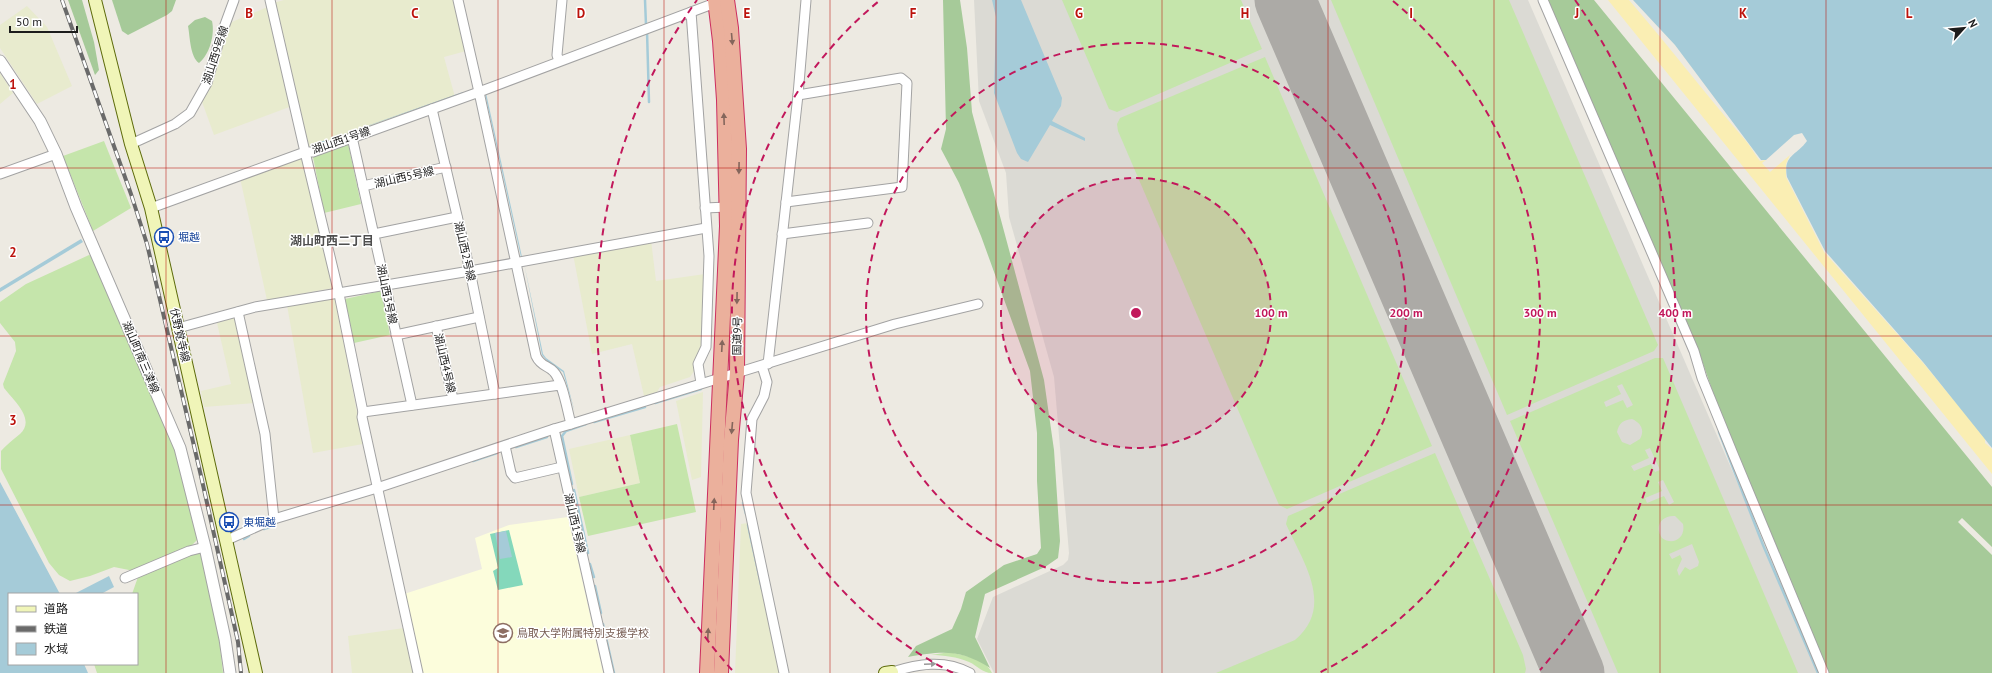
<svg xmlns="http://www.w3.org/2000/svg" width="1992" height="673" viewBox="0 0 1992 673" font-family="'PT Sans','Noto Sans JP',sans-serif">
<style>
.education{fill:#fcfddc}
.airport{fill:#dbdad4}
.farmland{fill:#e8ebce}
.grass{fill:#c5e5ab;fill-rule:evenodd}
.forest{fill:#a6ca99}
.sand{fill:#faeeb3}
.pitch{fill:#84d8bb}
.water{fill:#a5cbd8}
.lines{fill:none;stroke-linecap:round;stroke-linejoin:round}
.stream{stroke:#a5cbd8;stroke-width:2.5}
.taxiway{stroke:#acaaa6;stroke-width:24}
.runway{stroke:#acaaa6;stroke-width:61}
.minor-casing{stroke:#a3a3a3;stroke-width:11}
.tertiary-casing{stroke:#a3a3a3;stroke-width:13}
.secondary-casing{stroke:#5d6b0b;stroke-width:14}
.trunk-casing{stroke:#cc2e5f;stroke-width:16}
.minor{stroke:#fff;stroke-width:9}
.tertiary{stroke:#fff;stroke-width:11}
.secondary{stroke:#f0f5b8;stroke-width:12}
.trunk{stroke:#ebb09c;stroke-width:14}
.rail-casing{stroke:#6a6a6a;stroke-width:4}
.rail{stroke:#fff;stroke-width:2.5;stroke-dasharray:8;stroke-linecap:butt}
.oneway{fill:#84665c}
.oneway2{fill:#999}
.grid{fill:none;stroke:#bc120c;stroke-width:1;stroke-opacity:0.55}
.ring{fill:none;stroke:#c2185b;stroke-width:2;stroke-dasharray:7 5}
.labels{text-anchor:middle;stroke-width:3;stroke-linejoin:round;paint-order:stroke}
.street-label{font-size:11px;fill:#1c1c1c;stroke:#fff}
.transit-label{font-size:11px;fill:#164399;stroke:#fff;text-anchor:start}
.education-label{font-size:11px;fill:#785e54;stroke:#fff;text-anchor:start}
.neighbourhood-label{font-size:12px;font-weight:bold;fill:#4f4f4f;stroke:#fff}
.grid-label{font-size:13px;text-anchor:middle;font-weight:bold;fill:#bc120c;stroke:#fff;stroke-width:3;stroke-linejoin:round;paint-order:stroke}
.centre{fill:#c2185b;stroke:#fff;stroke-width:2}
.ring-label{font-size:12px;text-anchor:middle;font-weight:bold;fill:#c2185b;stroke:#fff;stroke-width:3;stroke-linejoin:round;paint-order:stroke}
</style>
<rect width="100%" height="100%" fill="#edeae2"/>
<path class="education" d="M 568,517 L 603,673 L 421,673 L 404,594 L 482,569 L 475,538 L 509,525 Z"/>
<path class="airport" d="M 974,0 L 1528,0 L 1820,673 L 994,673 L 977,639 L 993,597 L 1063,565 L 1068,560 L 1069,553 L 1054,377 L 1009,217 L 1006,173 L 979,101 Z"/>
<g class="farmland">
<path d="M 284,0 L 455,0 L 466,51 L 444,57 L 455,97 L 307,150 L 273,3 Z"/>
<path d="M 27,6 L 47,27 L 72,86 L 37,104 L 0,48 L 0,25 Z"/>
<path d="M 270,6 L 292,106 L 214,135 L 201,99 L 227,24 Z"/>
<path d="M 0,73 L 13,93 L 0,104 Z"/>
<path d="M 302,156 L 333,288 L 267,300 L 240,178 Z"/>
<path d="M 651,240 L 656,281 L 705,274 L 702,345 L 695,362 L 694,371 L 690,377 L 660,387 L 657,392 L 644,396 L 632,344 L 592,354 L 573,254 Z"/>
<path d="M 335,297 L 363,444 L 313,453 L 287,305 Z"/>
<path d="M 236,317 L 255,403 L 204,407 L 201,391 L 231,384 L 217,323 Z"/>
<path d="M 703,392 L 701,477 L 692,480 L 676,401 Z"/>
<path d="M 630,435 L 640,483 L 579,497 L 569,449 Z"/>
<path d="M 748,523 L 782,673 L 735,673 L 741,524 Z"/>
<path d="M 404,628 L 413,673 L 352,673 L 348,636 Z"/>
</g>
<g class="grass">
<path d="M 1062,0 L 1241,0 L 1262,49 L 1117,112 L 1109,109 Z"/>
<path d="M 1331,0 L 1509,0 L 1658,345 L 1654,351 L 1507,415 Z"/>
<path d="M 1265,57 L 1432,446 L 1287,509 L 1279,505 L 1118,131 L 1117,124 L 1120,118 Z"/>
<path d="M 104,141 L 131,208 L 93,231 L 63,156 Z"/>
<path d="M 348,143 L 361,204 L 324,213 L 313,157 Z"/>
<path d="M 89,255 L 92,256 L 178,458 L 197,540 L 190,547 L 134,571 L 114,567 L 90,576 L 70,581 L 59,575 L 49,563 L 1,469 L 1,451 C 6,445 13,440 20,434 C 36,419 14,401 4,388 L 3,384 L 16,351 L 15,342 L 0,323 L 0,302 L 26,284 Z"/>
<path d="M 381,291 L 390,335 L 354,343 L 345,299 Z"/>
<path d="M 1655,358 L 1663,358 L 1798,673 L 1618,673 L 1510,421 ZM 1622,384 L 1633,405 L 1627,408 L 1623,400 L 1606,407 L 1604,402 L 1621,394 L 1617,386 ZM 1632,419 C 1641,423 1645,430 1640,439 L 1630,445 L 1622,442 L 1617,432 C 1619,423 1623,420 1632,419 ZM 1650,448 L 1660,470 L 1655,472 L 1651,464 L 1634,471 L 1631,466 L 1649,458 L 1645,450 ZM 1663,480 L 1674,502 L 1669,505 L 1664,496 L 1647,503 L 1645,498 L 1662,491 L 1658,482 ZM 1675,516 L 1683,524 C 1686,538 1673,546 1662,538 C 1654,527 1661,515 1675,516 ZM 1692,544 L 1699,562 L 1698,566 L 1690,570 L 1685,567 L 1679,576 L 1677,570 L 1682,559 L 1680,555 L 1672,559 L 1669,554 Z"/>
<path d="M 677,424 L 696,512 L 588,536 L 579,497 L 640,483 L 630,435 Z"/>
<path d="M 1435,453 L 1523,655 L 1526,669 L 1525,673 L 1216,673 L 1295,640 C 1335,606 1303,562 1286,524 L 1288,516 Z"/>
<path d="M 192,553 L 201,553 L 219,638 L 223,673 L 97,673 L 94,664 L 137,664 L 137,594 L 132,594 L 138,577 Z"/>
<path d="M 950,652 C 964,656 985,658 992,673 C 982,673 978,666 969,662 C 957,657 944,655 931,655 Z"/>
</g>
<g class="forest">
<path d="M 68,0 L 82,0 L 94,42 L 99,70 L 95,75 Z"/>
<path d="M 112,0 L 176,0 L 172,11 L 167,15 L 128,35 L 122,31 Z"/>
<path d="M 943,0 L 960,0 L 967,48 L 972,112 L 1044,380 L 1054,450 L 1060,541 L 1058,558 L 1045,567 L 985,594 L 975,637 L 990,668 C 960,649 942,651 908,657 L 916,646 L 952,629 L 961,609 L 966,592 L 1004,565 L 1037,554 L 1041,548 L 1037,481 L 1037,433 L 1030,371 L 981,236 L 959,183 L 941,149 L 946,129 Z"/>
<path d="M 1547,0 L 1594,0 L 1992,487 L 1992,547 L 1962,518 L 1958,522 L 1992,555 L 1992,673 L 1827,673 L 1717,404 L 1699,352 Z"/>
<path d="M 205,17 L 212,21 C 215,34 210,54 199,63 C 190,57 190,36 188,26 L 195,20 Z"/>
</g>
<path class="sand" d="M 1608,0 L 1629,0 C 1669,46 1706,95 1746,141 C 1751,147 1755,155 1760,161 L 1766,160 L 1762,163 L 1770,172 L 1790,155 L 1786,164 L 1786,177 L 1824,252 L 1924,364 L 1985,438 L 1985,443 L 1992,449 L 1992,474 Z"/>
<path class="pitch" d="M 509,530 L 523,585 L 498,590 L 493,571 L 498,568 L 490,534 Z"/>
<g class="water">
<path d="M 992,0 L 1021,0 L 1062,98 L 1061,106 L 1052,121 L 1085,138 L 1085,141 L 1050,125 L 1028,162 L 1021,159 L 1017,153 L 994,93 L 996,17 Z"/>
<path d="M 1633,0 L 1992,0 L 1992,448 L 1923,362 L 1825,251 L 1787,177 C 1783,155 1796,156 1807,141 L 1802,133 L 1794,135 L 1766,160 L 1761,160 L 1675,45 Z"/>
<path d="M 463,92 L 463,93 L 330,139 Z"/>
<path d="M 486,93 L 522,257 L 521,257 L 485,94 Z"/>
<path d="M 81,239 L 83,242 L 0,292 L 0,288 Z"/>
<path d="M 524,263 L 543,354 L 546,358 L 564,371 L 575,413 L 563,372 L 549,363 L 542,355 Z"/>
<path d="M 0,482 L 60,594 L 9,594 L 9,664 L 84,664 L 88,673 L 0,673 Z"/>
<path d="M 506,531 L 512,557 L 500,559 L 495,533 Z"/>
<path d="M 109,576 L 114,587 L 101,594 L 74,594 Z"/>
</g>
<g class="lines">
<g class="stream">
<path d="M 645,0 L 646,25"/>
<path d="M 647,31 L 649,102"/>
<path d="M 310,148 L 324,142"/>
<path d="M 655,403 L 701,389"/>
<path d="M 594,422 L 645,407"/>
<path d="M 1719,432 L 1763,545 L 1818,673"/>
<path d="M 516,447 L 547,437"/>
<path d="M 473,461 L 497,453"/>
<path d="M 572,484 L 562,436 L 566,431 L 586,424"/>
<path d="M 574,490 L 588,553"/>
<path d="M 743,503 L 746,514"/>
<path d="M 748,525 L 762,589"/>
<path d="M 264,529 L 273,526"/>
<path d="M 244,539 L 249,536"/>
<path d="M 590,564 L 594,577"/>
<path d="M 595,586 L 601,613"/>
<path d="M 603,624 L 614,673"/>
</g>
<path class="taxiway" d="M 1555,628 L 1562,654 L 1561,673"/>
<path class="runway" d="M 1285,0 L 1574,673"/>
<defs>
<g id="minor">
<path d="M 458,0 L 479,92 L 715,3"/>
<path d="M 1543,0 L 1694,351 L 1702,378 L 1733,454 L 1824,673"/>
<path d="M 691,12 L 709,256 L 706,347 L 698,364 L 701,383"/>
<path d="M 559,61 L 557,55 L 562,0"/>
<path d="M 432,109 L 470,271 L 495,394"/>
<path d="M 352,137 L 412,405"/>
<path d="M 131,144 L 175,124 L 190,113 L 207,83 L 219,41 L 234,0"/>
<path d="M 0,174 L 56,154"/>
<path d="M 363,186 L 446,167"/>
<path d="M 786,202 L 902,187 L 907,83 L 901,78 L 798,95"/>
<path d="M 151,208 L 305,152 L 270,0"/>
<path d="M 705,208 L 727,207"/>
<path d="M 374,234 L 457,217"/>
<path d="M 782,234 L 868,223"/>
<path d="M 238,312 L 265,434 L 274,519"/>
<path d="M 436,326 L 453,399"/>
<path d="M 178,328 L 255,307 L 470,271 L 706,228"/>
<path d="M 396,335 L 479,317"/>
<path d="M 768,364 L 798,95 L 806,0"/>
<path d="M 762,366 L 767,382 L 764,396 L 752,419 L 746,493 L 784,673"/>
<path d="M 560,385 L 363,412 L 339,294 L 305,152 L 313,152 L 479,92 L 536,356 C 541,367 548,365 554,372 C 563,382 567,410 571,424 L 554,429 L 609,673"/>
<path d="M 363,412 L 362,417 L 418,673"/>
<path d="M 571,424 L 895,324 L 978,304"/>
<path d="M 505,446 L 511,473 L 515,478 L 562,467"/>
<path d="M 227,540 L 274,519 L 377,488 L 554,429"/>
<path d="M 125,578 L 189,551 L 205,547"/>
<path d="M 892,672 C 918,664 944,659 970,673"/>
</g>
<path id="tertiary" d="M 0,61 L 40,121 L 56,154 L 76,207 L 180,448 L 205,547 L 225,639 L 230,673"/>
<g id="secondary">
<path d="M 95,0 L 131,144 L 151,208 L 256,673"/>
<path d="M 885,673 L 892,672"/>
</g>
<g id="trunk">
<path d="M 707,673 L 727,226 L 724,100 L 720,41 L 715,0"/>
<path d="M 721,673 L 731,440 L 737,373 L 739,149 L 731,28 L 727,0"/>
</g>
</defs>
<use href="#minor" class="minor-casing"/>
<use href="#tertiary" class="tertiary-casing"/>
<use href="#secondary" class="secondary-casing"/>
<use href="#trunk" class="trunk-casing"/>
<use href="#minor" class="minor"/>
<use href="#tertiary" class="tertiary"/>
<use href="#secondary" class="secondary"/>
<use href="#trunk" class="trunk"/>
<defs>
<path id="rail" d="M 62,0 L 131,194 L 147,244 L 201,476 L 238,642 L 241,673"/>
</defs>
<use href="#rail" class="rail-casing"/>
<use href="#rail" class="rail"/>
</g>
<defs><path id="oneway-solid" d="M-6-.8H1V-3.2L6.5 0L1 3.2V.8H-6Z"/></defs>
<g class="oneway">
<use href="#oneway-solid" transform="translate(732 39) rotate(85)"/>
<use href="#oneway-solid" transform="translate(724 119) rotate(-92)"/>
<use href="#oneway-solid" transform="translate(739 168) rotate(91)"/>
<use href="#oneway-solid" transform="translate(737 298) rotate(91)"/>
<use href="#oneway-solid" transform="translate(722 346) rotate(-87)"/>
<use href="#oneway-solid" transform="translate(732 428) rotate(95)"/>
<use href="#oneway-solid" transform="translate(714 504) rotate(-87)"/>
<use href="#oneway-solid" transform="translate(708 634) rotate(-87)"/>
</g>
<use class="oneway2" href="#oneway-solid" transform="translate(930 664) rotate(-3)"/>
<path class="grid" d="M 166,0 L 166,673M 332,0 L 332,673M 498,0 L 498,673M 664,0 L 664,673M 830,0 L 830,673M 996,0 L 996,673M 1162,0 L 1162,673M 1328,0 L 1328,673M 1494,0 L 1494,673M 1660,0 L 1660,673M 1826,0 L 1826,673M 0,168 L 1992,168M 0,336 L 1992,336M 0,505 L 1992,505"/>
<circle cx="1136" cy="313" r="135" fill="#c2185b" fill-opacity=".12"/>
<g class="ring">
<circle cx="1136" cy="313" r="135"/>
<circle cx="1136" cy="313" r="270"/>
<path d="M953 673A404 404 0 0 1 879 1M1393 1A404 404 0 0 1 1319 673"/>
<path d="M732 670A539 539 0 0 1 697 0M1575 0A539 539 0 0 1 1540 670"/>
</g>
<defs>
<symbol id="bus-ring" viewBox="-11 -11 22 22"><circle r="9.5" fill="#fff" stroke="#1a4fb4" stroke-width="1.5"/><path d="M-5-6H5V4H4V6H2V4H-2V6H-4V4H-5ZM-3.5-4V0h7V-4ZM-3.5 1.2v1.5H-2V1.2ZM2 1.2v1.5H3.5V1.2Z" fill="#1a4fb4"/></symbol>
<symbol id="school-ring" viewBox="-11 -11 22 22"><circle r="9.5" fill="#fff" stroke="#8d6e63" stroke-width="1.5"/><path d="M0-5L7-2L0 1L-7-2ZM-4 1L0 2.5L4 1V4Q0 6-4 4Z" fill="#8d6e63"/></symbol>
</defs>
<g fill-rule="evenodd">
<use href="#bus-ring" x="153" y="226" width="22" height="22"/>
<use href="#bus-ring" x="218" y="511" width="22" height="22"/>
<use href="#school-ring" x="492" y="622" width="22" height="22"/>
</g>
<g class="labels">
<g class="street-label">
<text transform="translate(215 55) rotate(-72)" y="4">湖山西9号線</text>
<text transform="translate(341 140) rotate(-19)" y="4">湖山西1号線</text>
<text transform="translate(404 177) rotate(-13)" y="4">湖山西5号線</text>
<text transform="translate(465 251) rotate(77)" y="4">湖山西2号線</text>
<text transform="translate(387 294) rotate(78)" y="4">湖山西3号線</text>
<text transform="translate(180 335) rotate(77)" y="4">伏野覚寺線</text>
<text transform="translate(737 336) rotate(-89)" y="4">国道9号</text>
<text transform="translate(141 357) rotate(67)" y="4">湖山町南三津線</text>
<text transform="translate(445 363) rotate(77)" y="4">湖山西4号線</text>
<text transform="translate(575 523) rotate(77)" y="4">湖山西1号線</text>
</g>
<g class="transit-label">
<text x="178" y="241">堀越</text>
<text x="243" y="526">東堀越</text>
</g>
<g class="education-label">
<text x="517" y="637">鳥取大学附属特別支援学校</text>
</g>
<g class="neighbourhood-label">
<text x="332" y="245">湖山町西二丁目</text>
</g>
</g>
<g class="grid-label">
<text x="249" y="18">B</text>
<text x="415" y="18">C</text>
<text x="581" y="18">D</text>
<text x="747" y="18">E</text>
<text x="913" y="18">F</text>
<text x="1079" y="18">G</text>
<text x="1245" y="18">H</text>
<text x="1411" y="18">I</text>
<text x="1577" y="18">J</text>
<text x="1743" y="18">K</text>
<text x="1909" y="18">L</text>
<text x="13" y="89">1</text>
<text x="13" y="257">2</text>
<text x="13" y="425">3</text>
</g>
<circle cx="1136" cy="313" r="6" class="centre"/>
<g class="ring-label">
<text x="1271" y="317">100 m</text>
<text x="1406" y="317">200 m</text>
<text x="1540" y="317">300 m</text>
<text x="1675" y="317">400 m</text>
</g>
<rect x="8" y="593" width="130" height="72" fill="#ffffff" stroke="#a4a4a4"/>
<rect x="16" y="606" width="20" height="6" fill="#f0f5b8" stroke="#a4a4a4"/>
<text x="44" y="613" font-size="12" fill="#1c1c1c">道路</text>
<rect x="16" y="626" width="20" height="6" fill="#6a6a6a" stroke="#a4a4a4"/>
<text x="44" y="633" font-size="12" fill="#1c1c1c">鉄道</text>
<rect x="16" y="643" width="20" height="12" fill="#a5cbd8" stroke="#a4a4a4"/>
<text x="44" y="653" font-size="12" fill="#1c1c1c">水域</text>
<g transform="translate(1964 28) rotate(63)" stroke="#ffffff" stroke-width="3" paint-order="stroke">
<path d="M0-3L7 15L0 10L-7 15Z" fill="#1c1c1c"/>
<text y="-6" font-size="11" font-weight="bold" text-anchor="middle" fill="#1c1c1c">N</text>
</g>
<path d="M10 26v6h67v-6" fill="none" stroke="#1c1c1c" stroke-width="2"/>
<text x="16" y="26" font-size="12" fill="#1c1c1c" stroke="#ffffff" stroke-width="3" paint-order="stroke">50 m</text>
</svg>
